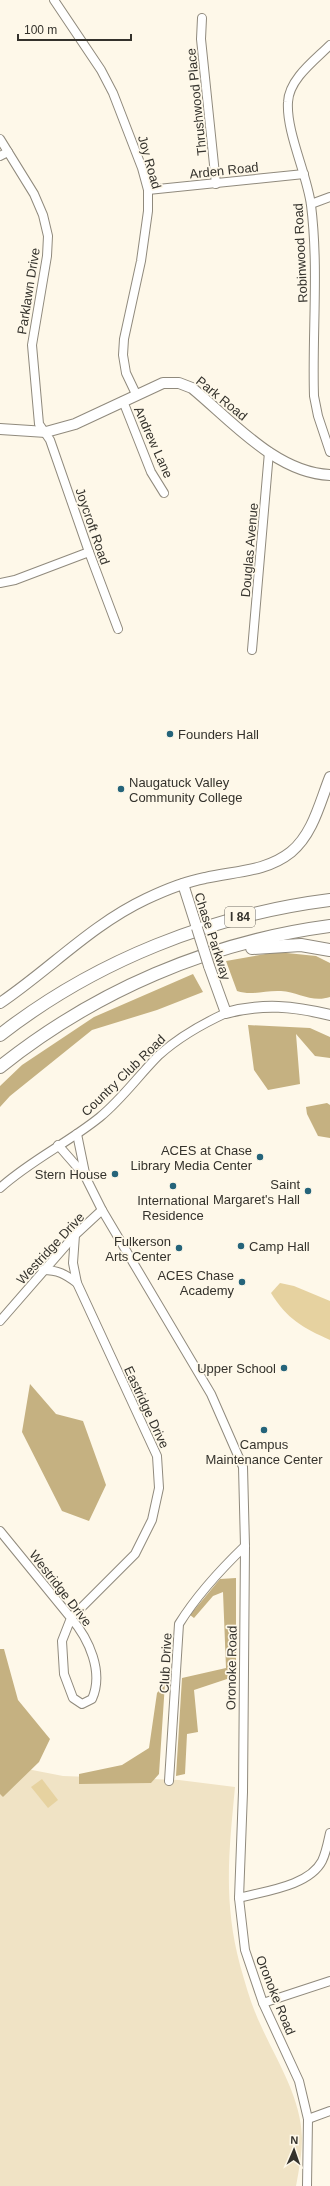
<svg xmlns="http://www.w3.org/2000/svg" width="330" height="2186" viewBox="0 0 330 2186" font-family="Helvetica,sans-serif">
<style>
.green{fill:#f0e3c5}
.forest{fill:#c5b181}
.water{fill:#e6d2a0}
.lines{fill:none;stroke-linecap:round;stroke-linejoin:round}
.minor-casing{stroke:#908a7d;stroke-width:10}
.major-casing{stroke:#908a7d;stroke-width:12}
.highway-casing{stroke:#908a7d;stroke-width:14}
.minor{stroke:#fff;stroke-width:8}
.major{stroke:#fff;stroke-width:10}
.highway{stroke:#fff;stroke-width:12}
.major-bridge-casing{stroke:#908a7d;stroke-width:12;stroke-linecap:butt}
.major-bridge{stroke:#fff;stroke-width:10}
.poi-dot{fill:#25647a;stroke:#fef8e9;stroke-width:1.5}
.labels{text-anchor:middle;stroke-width:3.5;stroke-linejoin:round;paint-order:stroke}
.shield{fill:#fef8e9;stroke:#716d65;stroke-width:1}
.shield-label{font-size:12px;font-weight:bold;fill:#34322c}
.street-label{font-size:13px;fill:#34322c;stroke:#fef8e9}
.poi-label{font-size:13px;fill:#34322c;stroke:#fef8e9;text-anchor:end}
</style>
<rect width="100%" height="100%" fill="#fef8e9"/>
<path class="green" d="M 0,1757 L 27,1769 L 63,1776 L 179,1780 L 235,1787 C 229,1851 223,1901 240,1965 C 246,1986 252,2008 262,2028 C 278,2063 301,2098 302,2138 C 302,2154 299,2170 296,2186 L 0,2186 Z"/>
<g class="forest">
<path d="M 277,952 L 316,956 L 330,963 L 330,997 C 312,1003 298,992 281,991 C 265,990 252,996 237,991 L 226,961 Z"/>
<path d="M 193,974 L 203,992 L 157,1010 L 92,1030 L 10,1096 L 0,1107 L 0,1086 L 22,1065 L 94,1017 Z"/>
<path d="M 248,1025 L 310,1028 L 330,1037 L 330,1058 L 315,1056 L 296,1034 L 300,1084 L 268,1090 L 254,1070 Z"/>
<path d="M 327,1103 L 330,1105 L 330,1138 L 318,1136 L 307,1114 L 306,1107 Z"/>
<path d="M 30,1384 L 56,1414 L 83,1421 L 106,1485 L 89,1521 L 62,1511 L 22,1432 Z"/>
<path d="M 236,1578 L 236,1676 L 194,1690 L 198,1732 L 187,1734 L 185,1774 L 176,1776 L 182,1678 L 226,1668 L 223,1592 L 213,1596 L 194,1618 L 190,1615 L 220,1579 Z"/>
<path d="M 0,1649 L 4,1649 L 18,1700 L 50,1739 L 39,1762 L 3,1797 L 0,1794 Z"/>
<path d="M 165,1683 L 159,1774 L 151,1783 L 79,1784 L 79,1774 L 122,1765 L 149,1748 L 157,1693 Z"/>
</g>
<g class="water">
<path d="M 280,1283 L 294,1286 L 330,1301 L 330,1340 C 303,1328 287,1319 271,1293 Z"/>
<path d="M 42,1779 L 58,1800 L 48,1808 L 31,1787 Z"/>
</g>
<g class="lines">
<defs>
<g id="minor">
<path d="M 54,0 L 101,70 L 113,93 L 142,168 L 148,190 L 148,211 L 141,261 L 124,339 L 123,355 L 126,373 L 136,394"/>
<path d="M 202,18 L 201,39 L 216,184"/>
<path d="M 330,45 C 315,60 289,79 288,102 C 286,132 307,174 311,205 C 319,269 312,333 314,396 L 318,416 L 330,452"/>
<path d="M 0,139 L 34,194 L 43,215 L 48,236 L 47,256 L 32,345 L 39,424 L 50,440 L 89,552 L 118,629"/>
<path d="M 0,156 L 8,152"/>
<path d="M 148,190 L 304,174"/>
<path d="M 311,204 L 330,197"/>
<path d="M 123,401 L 151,472 L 164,493"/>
<path d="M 0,583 L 15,580 L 89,552"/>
<path d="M 252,650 L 269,452"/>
<path d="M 77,1134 L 86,1178 L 102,1210 L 211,1394 L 243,1467 L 245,1546 L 243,1792 L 239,1898 L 245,1950 L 263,2003 L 299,2081 L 308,2119 L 307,2186"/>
<path d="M 58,1145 L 86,1177"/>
<path d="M 0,1188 C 31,1160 68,1143 100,1117 C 122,1099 139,1075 159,1055 C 179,1037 202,1024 226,1013"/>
<path d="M 75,1235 L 73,1263 L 77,1283"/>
<path d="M 0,1321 L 75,1235 L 102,1210"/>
<path d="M 0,1531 L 71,1618 C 89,1639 104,1672 92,1699 L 82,1704 L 73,1698 L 64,1674 L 62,1641 L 71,1618 L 135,1554 L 152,1520 L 159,1488 L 157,1456 L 77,1283 C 65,1274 58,1270 43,1270"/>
<path d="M 169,1781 L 179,1624 C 197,1595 220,1570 245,1546"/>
<path d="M 239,1898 C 265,1891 309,1886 322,1861 C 326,1853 328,1842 330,1833"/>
<path d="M 263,2003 L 330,1981"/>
<path d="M 308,2119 L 330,2111"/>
</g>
<g id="major">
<path d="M 0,429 L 46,432 L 75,424 L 163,383 L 179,383 L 192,388 C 231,420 276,473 330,475"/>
<path d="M 183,884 L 197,928"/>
<path d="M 209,966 L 226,1013 C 263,1003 294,1006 330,1015"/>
<path d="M 0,1003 C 49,970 91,925 146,899 C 165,890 184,882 205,878 C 235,871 266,872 291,852 C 313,834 320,802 330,777"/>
</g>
<g id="highway">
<path d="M 252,948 L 301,945 L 330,950"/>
<path d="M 0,1035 C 95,961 211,915 330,900"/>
<path d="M 0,1067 C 95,991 209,942 330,926"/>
</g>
</defs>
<use href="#minor" class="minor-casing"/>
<use href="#major" class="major-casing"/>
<use href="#highway" class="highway-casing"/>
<use href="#minor" class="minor"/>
<use href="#major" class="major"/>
<use href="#highway" class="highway"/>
<defs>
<path id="major-bridge" d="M 197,928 L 209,966"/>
</defs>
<use href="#major-bridge" class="major-bridge-casing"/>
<use href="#major-bridge" class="major-bridge"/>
</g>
<g class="poi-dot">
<circle cx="170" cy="734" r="4"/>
<circle cx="121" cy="789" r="4"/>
<circle cx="260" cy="1157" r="4"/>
<circle cx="115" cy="1174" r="4"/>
<circle cx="173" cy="1186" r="4"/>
<circle cx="308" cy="1191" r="4"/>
<circle cx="241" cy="1246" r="4"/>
<circle cx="179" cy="1248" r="4"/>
<circle cx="242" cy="1282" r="4"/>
<circle cx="284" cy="1368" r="4"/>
<circle cx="264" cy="1430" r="4"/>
</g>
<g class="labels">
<rect class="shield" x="225" y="907" width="30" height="20" rx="3"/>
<g class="shield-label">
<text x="240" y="921">I 84</text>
</g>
<g class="street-label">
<text transform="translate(196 102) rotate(-96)" y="5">Thrushwood Place</text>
<text transform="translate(150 162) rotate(74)" y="5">Joy Road</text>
<text transform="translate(224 170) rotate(-6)" y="5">Arden Road</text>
<text transform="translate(300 253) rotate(-93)" y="5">Robinwood Road</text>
<text transform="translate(28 291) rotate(-81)" y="5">Parklawn Drive</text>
<text transform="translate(222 398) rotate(39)" y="5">Park Road</text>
<text transform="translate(154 442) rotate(66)" y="5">Andrew Lane</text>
<text transform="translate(93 526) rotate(71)" y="5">Joycroft Road</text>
<text transform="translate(249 550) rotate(-85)" y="5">Douglas Avenue</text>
<text transform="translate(213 936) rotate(72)" y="5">Chase Parkway</text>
<text transform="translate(123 1075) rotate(-44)" y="5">Country Club Road</text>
<text transform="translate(50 1248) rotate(-47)" y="5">Westridge Drive</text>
<text transform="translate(147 1407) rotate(65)" y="5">Eastridge Drive</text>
<text transform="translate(61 1588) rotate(52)" y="5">Westridge Drive</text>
<text transform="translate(165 1663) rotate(-87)" y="5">Club Drive</text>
<text transform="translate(231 1668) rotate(-89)" y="5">Oronoke Road</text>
<text transform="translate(276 1995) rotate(68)" y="5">Oronoke Road</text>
</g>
<g class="poi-label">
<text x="178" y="739" text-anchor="start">Founders Hall</text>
<text x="129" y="787" text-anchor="start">Naugatuck Valley<tspan x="129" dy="15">Community College</tspan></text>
<text x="252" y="1155">ACES at Chase<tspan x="252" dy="15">Library Media Center</tspan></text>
<text x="107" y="1179">Stern House</text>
<text x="300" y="1189">Saint<tspan x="300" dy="15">Margaret's Hall</tspan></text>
<text x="173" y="1205" text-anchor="middle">International<tspan x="173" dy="15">Residence</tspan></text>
<text x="171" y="1246">Fulkerson<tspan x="171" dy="15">Arts Center</tspan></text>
<text x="249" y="1251" text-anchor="start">Camp Hall</text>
<text x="234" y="1280">ACES Chase<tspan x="234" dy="15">Academy</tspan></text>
<text x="276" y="1373">Upper School</text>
<text x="264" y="1449" text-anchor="middle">Campus<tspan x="264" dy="15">Maintenance Center</tspan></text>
</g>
</g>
<g transform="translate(294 2150) rotate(2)" stroke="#fef8e9" stroke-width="3" paint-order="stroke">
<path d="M0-3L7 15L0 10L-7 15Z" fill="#34322c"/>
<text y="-6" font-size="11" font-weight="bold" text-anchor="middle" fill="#34322c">N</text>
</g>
<path d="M18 34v6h113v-6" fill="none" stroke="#34322c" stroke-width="2"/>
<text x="24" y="34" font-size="12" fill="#34322c" stroke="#fef8e9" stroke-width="3" paint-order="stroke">100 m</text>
</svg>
